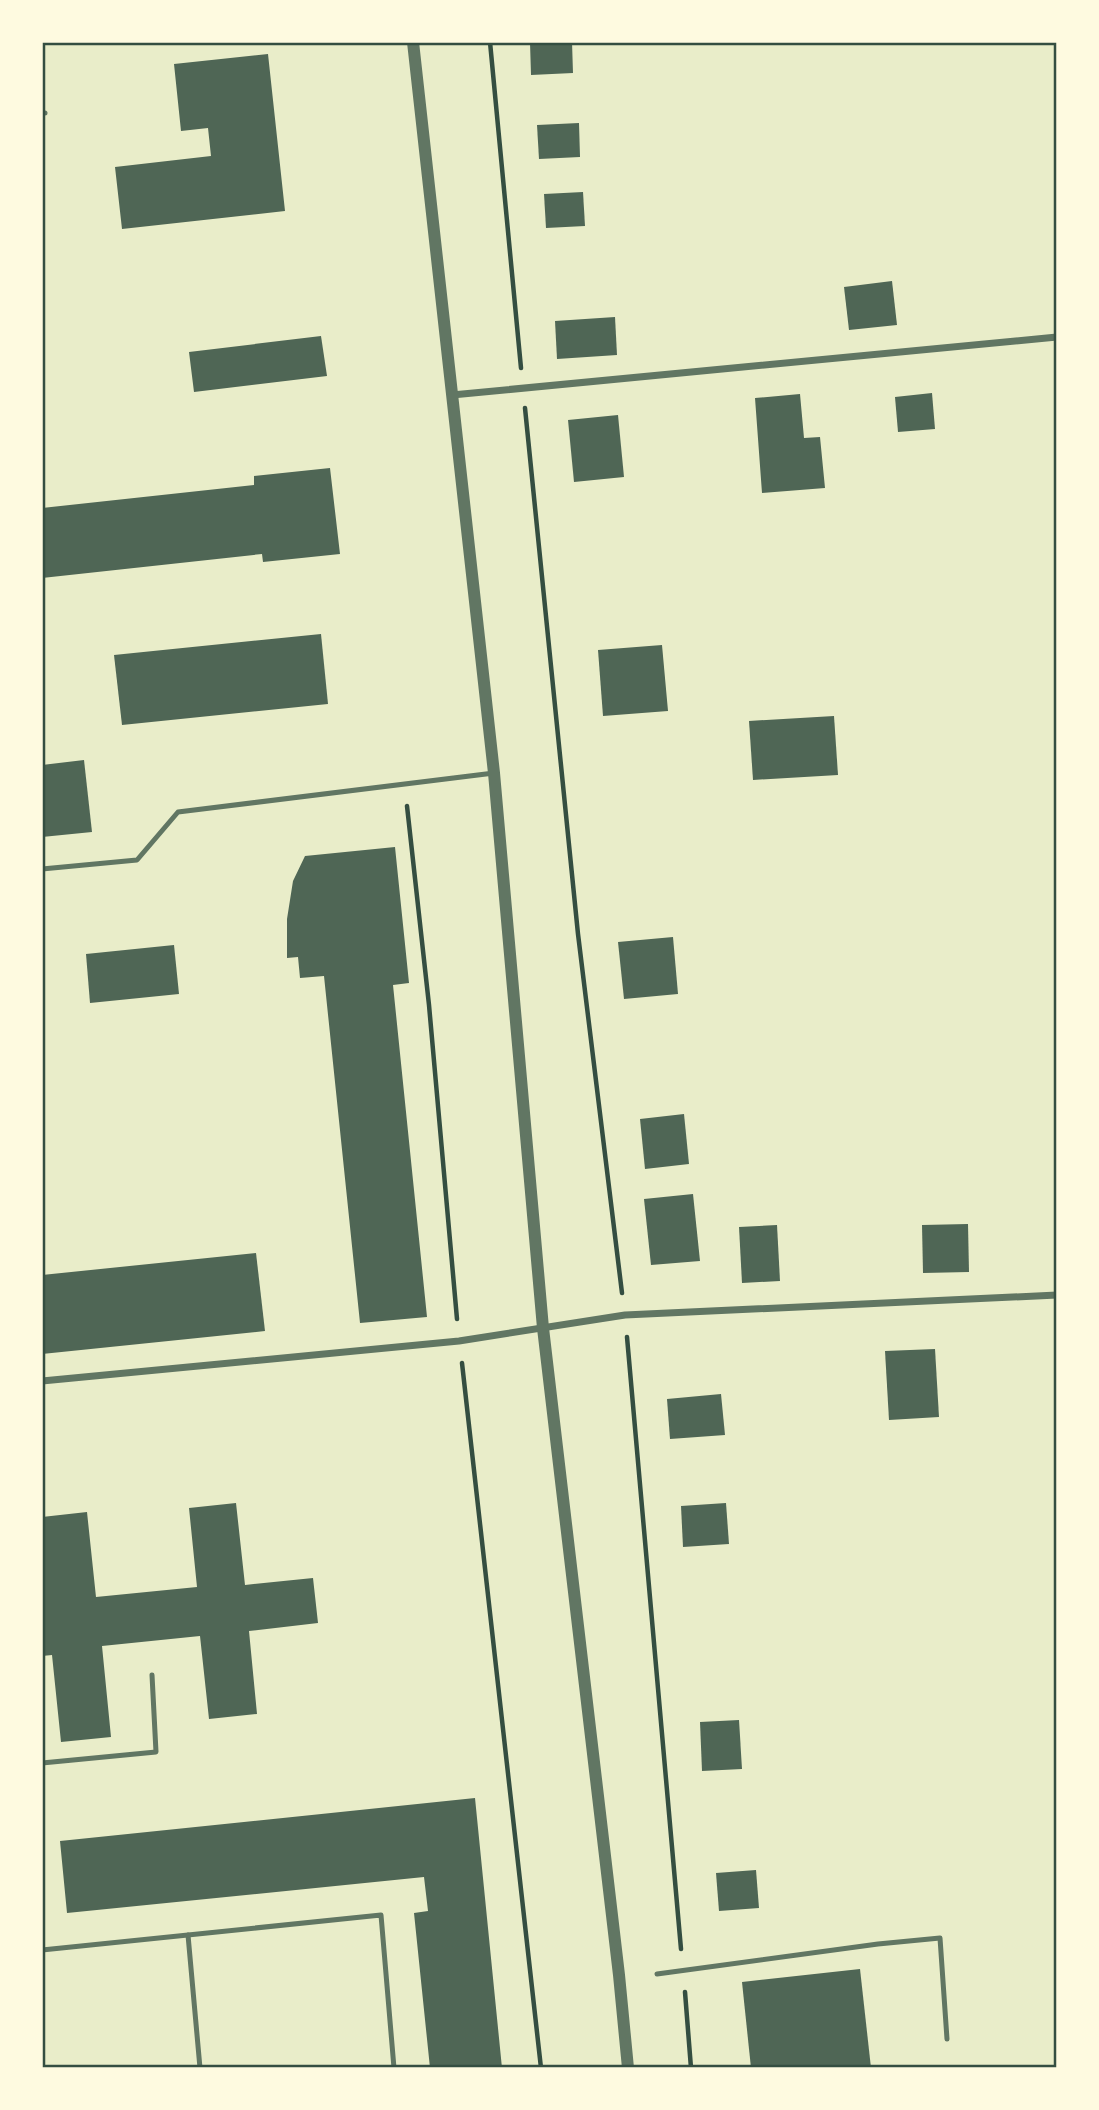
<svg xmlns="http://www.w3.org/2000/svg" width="1099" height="2110" viewBox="0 0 1099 2110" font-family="'DM Sans',sans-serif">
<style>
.building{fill:#4f6655}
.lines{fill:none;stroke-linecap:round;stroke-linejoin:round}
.path{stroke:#344e41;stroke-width:4.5}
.service{stroke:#617663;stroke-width:5}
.minor{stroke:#617663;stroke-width:7}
.tertiary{stroke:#617663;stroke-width:12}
.neatline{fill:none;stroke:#344e41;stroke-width:2.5}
</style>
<rect width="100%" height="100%" fill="#e9edc9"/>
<g class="building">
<path d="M 572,42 L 573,73 L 531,75 L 530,43 Z"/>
<path d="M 268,54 L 285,211 L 122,229 L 115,167 L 211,156 L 208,128 L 181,131 L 174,64 Z"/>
<path d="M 579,123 L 580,157 L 539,159 L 537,125 Z"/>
<path d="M 583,192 L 585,226 L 546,228 L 544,194 Z"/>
<path d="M 892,281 L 897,325 L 849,330 L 844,287 Z"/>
<path d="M 615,317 L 617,355 L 557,359 L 555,321 Z"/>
<path d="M 321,336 L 327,376 L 194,392 L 189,352 Z"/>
<path d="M 932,393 L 935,429 L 898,432 L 895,397 Z"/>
<path d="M 800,394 L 804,438 L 820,437 L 825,488 L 762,493 L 755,398 Z"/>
<path d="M 618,415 L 624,477 L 574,482 L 568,420 Z"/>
<path d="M 330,468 L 340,554 L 263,562 L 262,554 L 42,578 L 42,508 L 254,485 L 254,476 Z"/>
<path d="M 321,634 L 328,704 L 122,725 L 114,655 Z"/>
<path d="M 662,645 L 668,711 L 603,716 L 598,650 Z"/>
<path d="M 834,716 L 838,775 L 753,780 L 749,721 Z"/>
<path d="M 84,760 L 92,832 L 42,837 L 42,765 Z"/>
<path d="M 395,847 L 409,983 L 393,985 L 427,1317 L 360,1323 L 324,976 L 300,978 L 298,957 L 287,958 L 287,919 L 293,881 L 305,856 Z"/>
<path d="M 673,937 L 678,994 L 624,999 L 618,942 Z"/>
<path d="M 174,945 L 179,994 L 90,1003 L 86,954 Z"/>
<path d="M 684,1114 L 689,1164 L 645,1169 L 640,1119 Z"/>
<path d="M 693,1194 L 700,1261 L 651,1265 L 644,1199 Z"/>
<path d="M 968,1224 L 969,1272 L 923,1273 L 922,1225 Z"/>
<path d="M 777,1225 L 780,1281 L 742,1283 L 739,1227 Z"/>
<path d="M 256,1253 L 265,1331 L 42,1354 L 42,1275 Z"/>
<path d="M 935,1349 L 939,1417 L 889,1420 L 885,1351 Z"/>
<path d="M 721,1394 L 725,1435 L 670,1439 L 667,1399 Z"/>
<path d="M 236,1503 L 245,1585 L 313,1578 L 318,1623 L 249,1631 L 257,1714 L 209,1719 L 200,1636 L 102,1646 L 111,1737 L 61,1742 L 52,1655 L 42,1656 L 42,1605 L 45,1604 L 42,1577 L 42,1517 L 87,1512 L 96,1597 L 197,1587 L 189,1508 Z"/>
<path d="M 726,1503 L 729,1544 L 683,1547 L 681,1506 Z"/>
<path d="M 739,1720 L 742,1769 L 702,1771 L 700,1722 Z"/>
<path d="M 475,1798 L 502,2068 L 430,2068 L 414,1913 L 428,1911 L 424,1877 L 67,1913 L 60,1841 Z"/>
<path d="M 756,1870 L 759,1908 L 719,1911 L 716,1873 Z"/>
<path d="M 860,1969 L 871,2068 L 751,2068 L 742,1982 Z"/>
</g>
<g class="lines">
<g class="path">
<path d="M 490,42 L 521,368"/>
<path d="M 525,408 L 578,934 L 622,1293"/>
<path d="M 407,806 L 429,1005 L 457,1319"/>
<path d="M 627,1337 L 681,1949"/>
<path d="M 462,1363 L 541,2068"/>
<path d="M 685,1992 L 691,2068"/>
</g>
<g class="service">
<path d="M 42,113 L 45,113"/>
<path d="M 42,869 L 137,860 L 178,812 L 494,773"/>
<path d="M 42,1763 L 156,1752 L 152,1675"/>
<path d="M 188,1935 L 200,2068"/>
<path d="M 42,1950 L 381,1915 L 394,2068"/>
<path d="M 657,1974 L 878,1944 L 940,1938 L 947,2039"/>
</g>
<g class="minor">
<path d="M 452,395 L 1057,337"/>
<path d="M 42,1381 L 459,1341 L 625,1315 L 1057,1295"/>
</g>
<path class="tertiary" d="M 413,42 L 494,773 L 543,1328 L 619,1975 L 628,2068"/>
</g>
<rect width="1099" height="2110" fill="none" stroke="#fefae0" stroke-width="88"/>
<rect x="44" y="44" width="1011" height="2022" class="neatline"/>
</svg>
